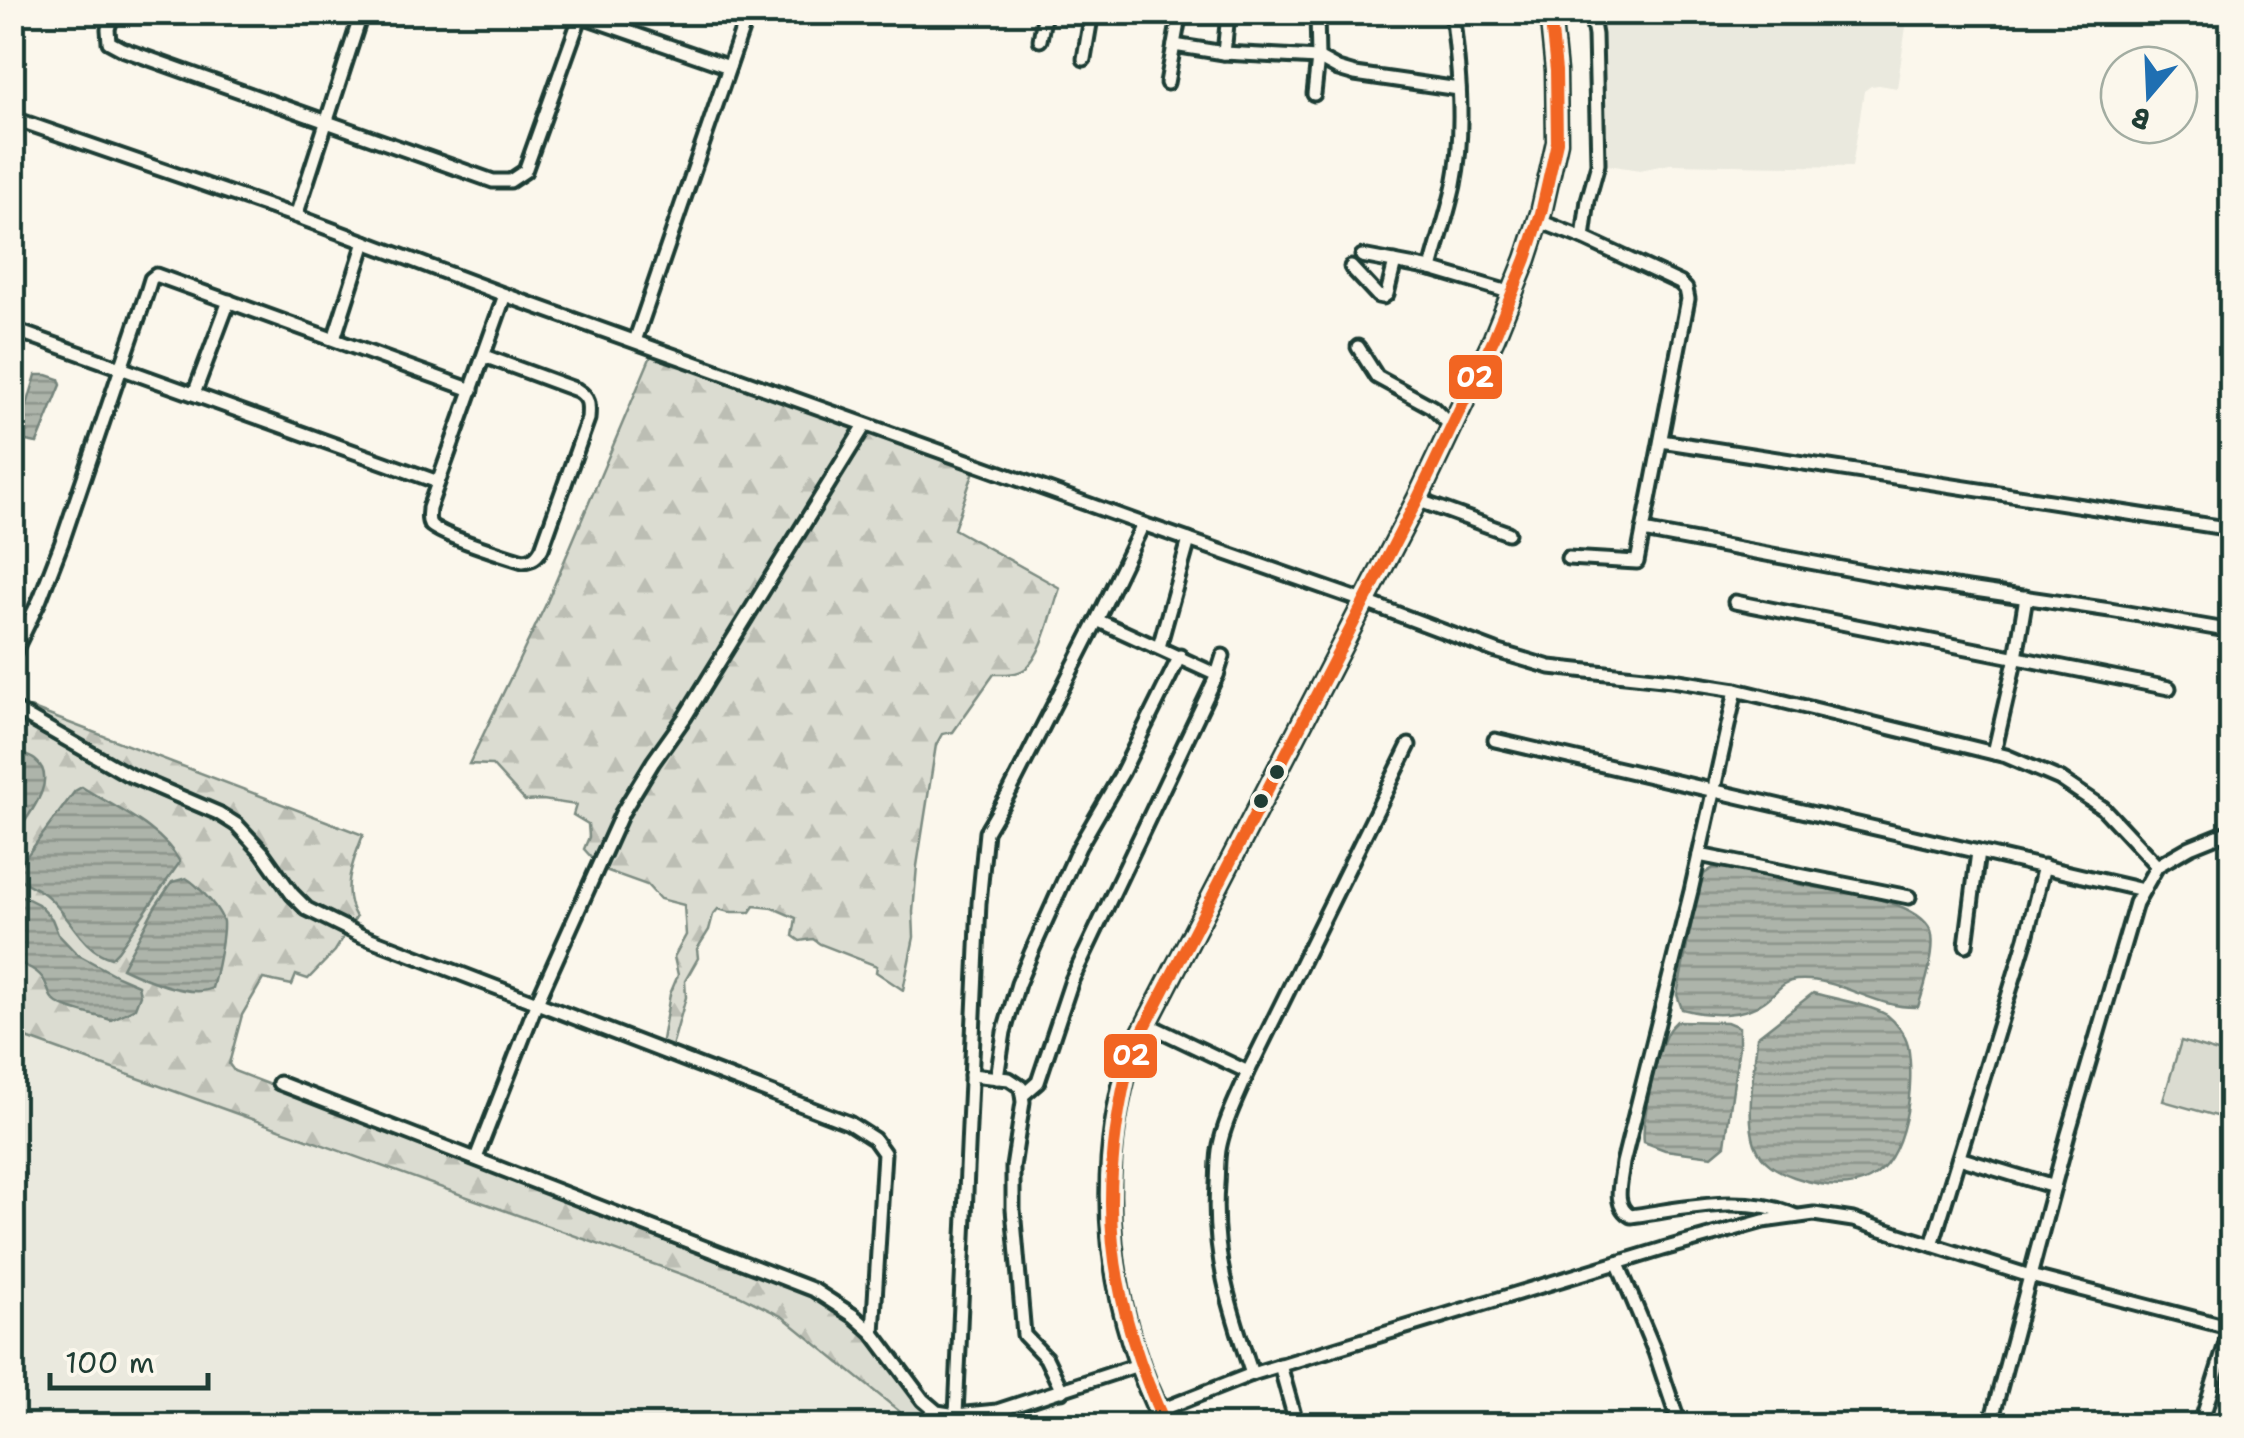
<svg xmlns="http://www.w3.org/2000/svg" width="2244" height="1438" viewBox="0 0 2244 1438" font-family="'Shantell Sans',sans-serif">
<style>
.built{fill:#eae9de}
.green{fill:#dbdcd1;stroke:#7d8c82;stroke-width:2.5}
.forest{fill:url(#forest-firs);stroke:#7d8c82;stroke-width:2.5}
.water{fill:url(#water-rules);stroke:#74847b;stroke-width:2.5}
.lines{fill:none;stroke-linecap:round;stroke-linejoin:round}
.street-casing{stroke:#1f3d34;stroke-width:19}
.primary-casing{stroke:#1f3d34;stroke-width:25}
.street{stroke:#fbf7ec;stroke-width:11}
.primary{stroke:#fbf7ec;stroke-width:18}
.bus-1-casing{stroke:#fbf7ec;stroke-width:20}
.bus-1{stroke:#f26522;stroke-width:12}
.bus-dot{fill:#1f3d34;stroke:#fbf7ec;stroke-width:4}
.line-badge{stroke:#fbf7ec;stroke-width:4}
.badge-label{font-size:28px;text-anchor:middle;font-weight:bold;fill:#fff}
</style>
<defs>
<pattern id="forest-firs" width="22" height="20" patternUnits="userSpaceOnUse" patternTransform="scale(2.5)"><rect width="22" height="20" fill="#dbdcd1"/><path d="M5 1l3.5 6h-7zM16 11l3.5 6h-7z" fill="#bcbeb4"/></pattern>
<pattern id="water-rules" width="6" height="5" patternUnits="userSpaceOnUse" patternTransform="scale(2.5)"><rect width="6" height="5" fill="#adb4aa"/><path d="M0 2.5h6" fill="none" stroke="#8c948b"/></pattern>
</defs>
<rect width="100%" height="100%" fill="#fbf7ec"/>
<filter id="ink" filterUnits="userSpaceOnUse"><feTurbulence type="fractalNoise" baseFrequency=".01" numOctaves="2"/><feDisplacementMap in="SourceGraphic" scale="20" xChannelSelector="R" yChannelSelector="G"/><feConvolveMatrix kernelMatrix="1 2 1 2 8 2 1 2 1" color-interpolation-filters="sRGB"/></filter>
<g filter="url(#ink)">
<g class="built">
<path d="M 1594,13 L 1908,13 L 1897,88 L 1879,85 L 1871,86 L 1864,91 L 1852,167 L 1670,164 L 1640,170 L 1601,164 Z"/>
<path d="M 13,1031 L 739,1295 L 783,1317 L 899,1411 L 909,1425 L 13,1426 Z"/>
</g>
<path class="green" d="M 2181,1041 L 2231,1056 L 2231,1078 L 2220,1117 L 2163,1101 Z"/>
<g class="forest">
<path d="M 653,351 L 975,468 L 954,529 L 1060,588 C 1052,610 1043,655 1025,669 C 1016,675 1004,674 994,674 L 953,732 L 942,734 L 936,745 L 917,866 L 913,912 L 914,937 L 903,990 L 876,972 L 877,966 L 820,944 L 813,939 L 800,941 L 793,936 L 796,918 L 773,908 L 754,906 L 750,912 L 729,912 L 718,909 L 713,915 L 709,930 L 697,949 L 698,958 L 685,981 L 686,997 L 671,1050 L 661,1046 L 670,994 L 678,975 L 674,957 L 686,935 L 684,905 L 660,899 L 647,885 L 602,869 L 584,849 L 589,837 L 588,824 L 573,815 L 576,805 L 543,800 L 525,801 L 492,765 L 469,764 L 547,602 Z"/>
<path d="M 12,701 L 363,835 C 353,861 340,891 356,917 L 335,951 L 308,979 L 296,975 L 292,985 L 263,979 L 242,1015 L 229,1064 L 234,1071 L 813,1294 L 851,1319 L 870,1336 L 920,1402 L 956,1419 L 958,1425 L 909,1425 L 899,1411 L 783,1317 L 739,1295 L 13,1033 Z"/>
</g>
<g class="water">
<path d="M 36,375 L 47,375 L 59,379 L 61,385 L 37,443 L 20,440 L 18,436 Z"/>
<path d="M 13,751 C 19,754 29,755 35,760 C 61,780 25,819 13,839 Z"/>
<path d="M 82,787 C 115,808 161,827 180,862 L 118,951 L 111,958 C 80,949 70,915 47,896 C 37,887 22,884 14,873 L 75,791 Z"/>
<path d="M 1713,868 L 1734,868 C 1757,874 1780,880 1802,885 C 1833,891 1918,898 1931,931 C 1937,948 1924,989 1918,1007 C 1875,1009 1839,976 1796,980 C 1782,981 1776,993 1765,1001 C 1743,1018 1708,1016 1682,1009 L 1677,995 L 1696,901 L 1704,874 Z"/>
<path d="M 186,878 C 197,884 221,910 223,922 C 224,936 216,974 212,988 C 190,999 143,978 122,968 L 155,907 L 172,882 Z"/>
<path d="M 12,891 L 38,904 L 52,919 L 58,934 L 77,954 L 117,976 L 138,985 L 140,995 L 135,1008 L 111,1020 C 96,1015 70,1011 57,1003 C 49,998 49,990 45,982 C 40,971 24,964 13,961 Z"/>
<path d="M 1813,993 C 1832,998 1871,1005 1887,1015 C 1896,1022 1905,1034 1908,1046 C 1915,1083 1907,1160 1869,1179 C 1846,1191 1817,1185 1794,1177 C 1777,1171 1762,1163 1755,1144 C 1745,1115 1755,1068 1757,1037 Z"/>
<path d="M 1677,1021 L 1727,1022 L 1739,1027 L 1739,1046 L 1725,1145 L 1712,1156 L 1665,1150 L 1644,1142 C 1641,1121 1657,1053 1667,1033 C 1669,1028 1673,1025 1677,1021 Z"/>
</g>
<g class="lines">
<defs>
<g id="street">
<path d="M 113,12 L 108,29 L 109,42 L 122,49 L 493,181 L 510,181 L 525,171 L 582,12"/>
<path d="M 571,12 L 729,67"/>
<path d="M 1452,12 C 1459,69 1465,130 1454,185 C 1448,214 1438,241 1431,269 L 1512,293"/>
<path d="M 1040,40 L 1045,12"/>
<path d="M 1174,45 L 1224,53 L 1318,58 L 1338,69 L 1355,74 L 1459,89"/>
<path d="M 1224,53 L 1227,24 L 1224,12"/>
<path d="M 1084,59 L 1092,12"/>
<path d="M 1167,83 L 1180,12"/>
<path d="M 1314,94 L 1318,58 L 1317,12"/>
<path d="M 12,118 L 296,216 L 505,295 L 1143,524 L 1366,602 L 1496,651 L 1550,667 L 1672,680 L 1736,690 L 2006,756 L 2060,779 L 2103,808 L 2157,866"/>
<path d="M 296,216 L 362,12"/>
<path d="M 1539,221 L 1583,238 L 1680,283 L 1686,289 L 1688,299 L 1637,562 L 1568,558"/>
<path d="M 1583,238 L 1588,200 L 1598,164 L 1595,35 L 1591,12"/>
<path d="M 1362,256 L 1431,269"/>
<path d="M 1351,267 L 1378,296 L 1383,297 L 1387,294 L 1395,262"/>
<path d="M 12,329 L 438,482"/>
<path d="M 334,339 L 365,242"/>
<path d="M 635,341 L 748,12"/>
<path d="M 1358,347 L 1377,377 L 1432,407 L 1452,427"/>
<path d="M 484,356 L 577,390 C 590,398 589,405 588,419 L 542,548 C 537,557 533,560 523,561 C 507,556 436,534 430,524 C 427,519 429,514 429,508 L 505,295"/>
<path d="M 194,394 L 229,301"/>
<path d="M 1661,441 L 2232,529"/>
<path d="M 1417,500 L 1508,533"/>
<path d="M 1643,531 L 1901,579 L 2110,610 L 2232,631"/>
<path d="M 1735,602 L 2169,688"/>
<path d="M 1159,647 L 1189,540"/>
<path d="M 12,657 L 40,599 L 62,542 L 147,292 L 151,279 L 156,275 L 472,390"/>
<path d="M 1217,675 L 1223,656"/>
<path d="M 1736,690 L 1691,891 L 1623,1163 C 1621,1181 1612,1206 1631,1216 C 1683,1209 1746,1193 1796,1216"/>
<path d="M 12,708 L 127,774 L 218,813 L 237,825 L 262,852 L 292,894 L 307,909 L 360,935 L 849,1123 L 874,1139 L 884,1153 L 873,1333"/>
<path d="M 1495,740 L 2143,890"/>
<path d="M 1994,753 L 2016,657 L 2026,597"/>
<path d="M 1699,855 L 1909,897"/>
<path d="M 1966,945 L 1978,852"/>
<path d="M 1147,1024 L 1248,1072"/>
<path d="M 971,1075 L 1009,1079 L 1021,1087 L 1023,1102 L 1013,1167 L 1013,1209 L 1024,1335 L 1046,1358 L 1062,1391"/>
<path d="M 997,1078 L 1004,1032 L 1018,984 L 1032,951 L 1079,847 L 1122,773 L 1180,656"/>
<path d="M 279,1083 L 814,1290 L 854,1316 L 873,1333 L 923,1400 L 937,1412 L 956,1415 L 997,1411 L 1138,1365"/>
<path d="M 1023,1095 L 1038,1082 L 1072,980 L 1217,675 L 1097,620"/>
<path d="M 476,1158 L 537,1002 L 622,813 L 653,762 L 685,717 L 865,425"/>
<path d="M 1959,1158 L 2054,1187"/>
<path d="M 1932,1245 L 2026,938 L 2044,866"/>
<path d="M 1618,1264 L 1655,1352 L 1680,1426"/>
<path d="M 1280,1365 L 1297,1426"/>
<path d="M 1252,1374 C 1230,1309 1212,1254 1217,1184 C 1218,1171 1217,1157 1220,1145 C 1225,1120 1238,1096 1248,1072 L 1409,745"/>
<path d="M 1158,1411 L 1252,1374 L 1663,1249 L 1763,1221 L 1814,1214 L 1853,1220 L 2030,1276 L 2232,1328"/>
<path d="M 956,1415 L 979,903 L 986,832 L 1010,791 L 1097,620 L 1143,524"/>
<path d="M 1147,1426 L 1162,1418"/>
<path d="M 1990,1426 L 2068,1134 L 2136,903 L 2157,866 L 2190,847 L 2232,830"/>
<path d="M 2200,1426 L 2232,1324"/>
</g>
<path id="primary" d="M 1166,1426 C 1107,1311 1093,1178 1131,1054 L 1417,500 L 1494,338 L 1526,259 L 1541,213 L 1557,142 L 1556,71 L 1550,12"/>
</defs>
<use href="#street" class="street-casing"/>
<use href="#primary" class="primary-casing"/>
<use href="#street" class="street"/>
<use href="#primary" class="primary"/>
<defs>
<path id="bus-1" d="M 1166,1426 C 1106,1295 1096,1193 1131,1054 L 1417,500 L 1494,338 L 1526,259 L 1541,213 L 1557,142 L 1556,71 L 1550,12"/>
</defs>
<use href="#bus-1" class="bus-1-casing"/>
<use href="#bus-1" class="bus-1"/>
</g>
</g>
<g class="bus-dot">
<circle cx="1277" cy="772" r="9"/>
<circle cx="1261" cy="801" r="9"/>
</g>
<g class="line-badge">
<rect x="1447" y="353" width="57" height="48" rx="10" fill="#f26522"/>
<rect x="1102" y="1032" width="57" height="48" rx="10" fill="#f26522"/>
</g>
<g class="badge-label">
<text x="1475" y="387">02</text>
<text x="1131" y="1065">02</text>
</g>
<rect width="2244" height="1438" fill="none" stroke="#fbf7ec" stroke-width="50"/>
<rect x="25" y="25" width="2194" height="1388" fill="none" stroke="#1f3d34" stroke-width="4" filter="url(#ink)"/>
<g transform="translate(2149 95) rotate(199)"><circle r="48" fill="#fbf7ec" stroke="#a3ada2" stroke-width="2.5"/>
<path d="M0-8L18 38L0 25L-18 38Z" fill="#1f6fb2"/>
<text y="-15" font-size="28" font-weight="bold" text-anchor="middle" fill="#1f3d34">B</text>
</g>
<path d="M50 1373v15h158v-15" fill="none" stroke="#1f3d34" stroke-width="5"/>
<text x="65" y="1373" font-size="30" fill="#1f3d34" stroke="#fbf7ec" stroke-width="8" paint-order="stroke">100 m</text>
</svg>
